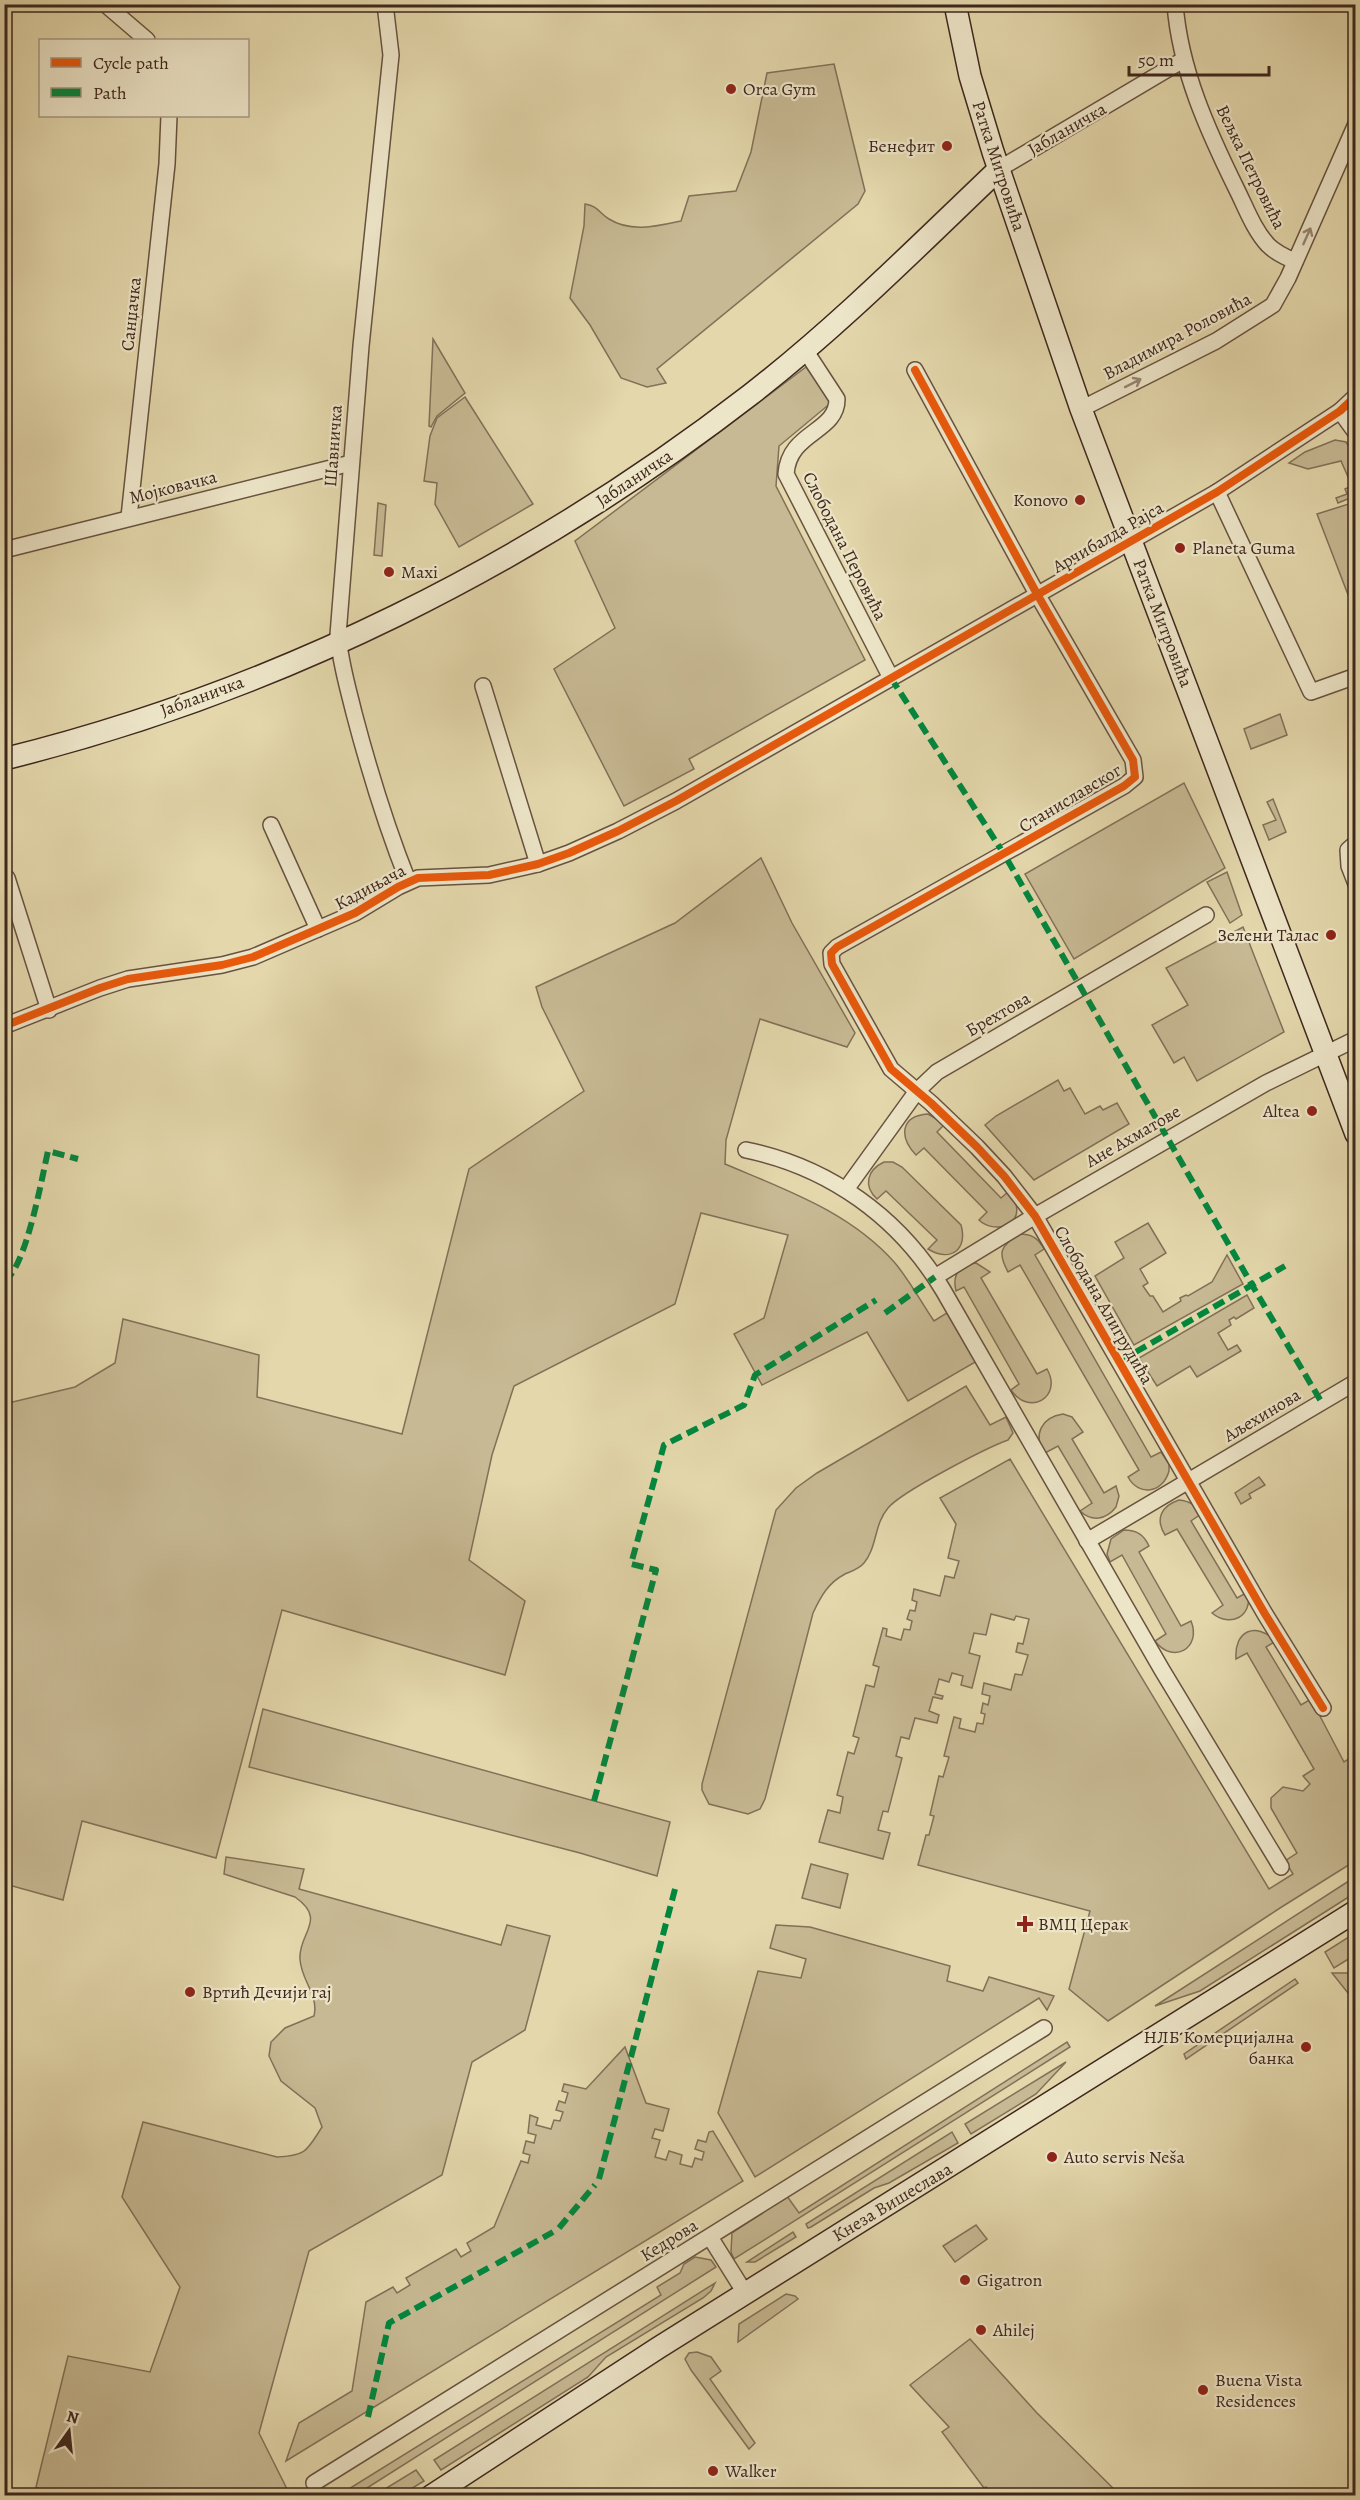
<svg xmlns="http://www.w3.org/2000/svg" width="1360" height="2500" viewBox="0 0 1360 2500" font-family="Alegreya,serif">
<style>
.green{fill:#c7b993;stroke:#827058;stroke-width:1.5}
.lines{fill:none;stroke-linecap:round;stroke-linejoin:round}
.street-casing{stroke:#675340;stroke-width:18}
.secondary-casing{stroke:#3e271d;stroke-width:24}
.street{stroke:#ede5c8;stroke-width:15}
.secondary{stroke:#ede5c8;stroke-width:21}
.quiet{stroke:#00873e;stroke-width:6;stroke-dasharray:12 6;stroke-linecap:butt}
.cycleway-casing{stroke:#ede5c8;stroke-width:11}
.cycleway{stroke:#e8590c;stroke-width:8}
.oneway{stroke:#968672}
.poi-dot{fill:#8f2418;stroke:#ede5c8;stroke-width:2}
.labels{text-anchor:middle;stroke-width:4.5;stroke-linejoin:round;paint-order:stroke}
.poi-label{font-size:18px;fill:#3e271d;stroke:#ede5c8;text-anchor:start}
.street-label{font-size:18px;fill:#3e271d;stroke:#ede5c8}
</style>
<rect width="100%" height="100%" fill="#e3d7ab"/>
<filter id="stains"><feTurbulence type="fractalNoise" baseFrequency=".00333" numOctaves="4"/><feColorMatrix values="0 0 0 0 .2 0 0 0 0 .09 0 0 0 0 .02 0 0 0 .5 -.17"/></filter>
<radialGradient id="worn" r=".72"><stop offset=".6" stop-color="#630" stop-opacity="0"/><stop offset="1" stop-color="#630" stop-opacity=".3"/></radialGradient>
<g class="green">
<path d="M 834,64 L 865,191 L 858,204 L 657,369 L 666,383 L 647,387 L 621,378 L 590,325 L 570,298 L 584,226 L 585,204 C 598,206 599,213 609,219 C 631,233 658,226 681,221 L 689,196 L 736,191 L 751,152 L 767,73 Z"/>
<path d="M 433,339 L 465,393 L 437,416 L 431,427 L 429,426 Z"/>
<path d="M 806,367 L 832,402 L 779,446 L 776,486 L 865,660 L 689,759 L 694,769 L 624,806 L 554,669 L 615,628 L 575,541 Z"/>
<path d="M 465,397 L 533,504 L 459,547 L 435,504 L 437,483 L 424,481 L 430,436 L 437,418 Z"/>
<path d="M 1335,440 L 1346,442 L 1355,456 L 1355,496 L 1338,503 L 1336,498 L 1347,494 L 1345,489 L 1352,486 L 1341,461 L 1308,469 L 1289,463 L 1305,452 Z"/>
<path d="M 1355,502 L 1356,604 L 1352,605 L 1317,514 Z"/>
<path d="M 378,503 L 386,505 L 382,556 L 374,555 Z"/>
<path d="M 1280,714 L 1287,735 L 1251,749 L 1244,729 Z"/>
<path d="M 1184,783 L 1225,868 L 1074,959 L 1025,874 Z"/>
<path d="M 1273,799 L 1286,832 L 1269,840 L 1263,825 L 1276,820 L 1267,802 Z"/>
<path d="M 761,858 L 792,923 L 855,1033 L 847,1047 L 760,1019 L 726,1140 L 725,1164 C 786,1190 850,1212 895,1263 C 910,1281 921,1302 934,1321 L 950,1311 L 977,1361 L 908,1401 L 867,1332 L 762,1385 L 734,1334 L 764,1318 L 788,1235 L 701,1213 L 675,1304 L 514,1386 L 492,1455 L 469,1560 L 525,1601 L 505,1675 L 282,1610 L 216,1858 L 82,1821 L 63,1900 L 5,1884 L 4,1404 L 75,1387 L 115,1363 L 123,1319 L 259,1355 L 257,1397 L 402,1434 L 469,1169 L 584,1091 L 542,1007 L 536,987 L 675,923 Z"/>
<path d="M 1227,872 L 1242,915 L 1230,923 L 1207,882 Z"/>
<path d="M 1243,927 L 1284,1032 L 1197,1081 L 1184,1057 L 1174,1063 L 1152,1025 L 1188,1005 L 1166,968 Z"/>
<path d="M 1058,1080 L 1064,1091 L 1070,1088 L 1085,1114 L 1100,1106 L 1103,1110 L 1117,1103 L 1129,1124 L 1034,1180 L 985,1125 L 996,1116 Z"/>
<path d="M 928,1114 L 945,1124 L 937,1132 L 1001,1198 L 1009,1191 C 1012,1195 1015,1200 1016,1204 C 1022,1228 992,1233 979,1220 L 987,1212 L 924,1148 L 916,1155 C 899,1137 900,1116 928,1114 Z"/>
<path d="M 884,1162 L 893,1162 L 902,1167 L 961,1225 C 968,1249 951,1263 928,1249 L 937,1240 L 886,1191 L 877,1199 C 863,1186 867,1170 884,1162 Z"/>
<path d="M 1148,1223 L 1166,1253 L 1140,1269 L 1148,1283 L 1143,1286 L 1150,1296 L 1153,1296 L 1163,1312 L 1181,1301 L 1180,1298 L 1186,1295 L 1188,1296 L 1212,1282 L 1227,1255 L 1243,1284 L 1134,1345 L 1095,1276 L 1124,1258 L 1115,1242 Z"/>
<path d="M 1019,1234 C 1032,1234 1038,1238 1044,1249 L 1035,1255 L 1151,1457 L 1161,1452 L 1169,1464 L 1169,1471 C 1163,1493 1139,1497 1128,1477 L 1139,1470 L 1020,1265 L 1008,1272 C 997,1252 1001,1246 1019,1234 Z"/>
<path d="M 976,1263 L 990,1272 L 981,1278 L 1037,1374 L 1047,1369 C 1063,1397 1029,1417 1011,1390 L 1019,1384 L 964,1287 L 956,1291 C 952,1275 959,1265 976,1263 Z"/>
<path d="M 1247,1295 L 1254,1308 L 1236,1319 L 1234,1317 L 1229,1320 L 1231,1325 L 1218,1333 L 1228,1350 L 1237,1345 L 1241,1351 L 1197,1377 L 1190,1366 L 1157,1386 L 1139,1358 Z"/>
<path d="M 966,1386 L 990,1425 L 1006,1417 L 1013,1433 L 1008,1440 C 986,1448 901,1492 888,1508 C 874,1524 877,1548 864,1563 C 859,1569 852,1571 845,1574 C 828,1583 821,1596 813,1613 L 765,1799 L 760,1809 L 748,1814 L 709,1804 L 702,1790 L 702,1784 L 776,1510 L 796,1488 L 817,1473 Z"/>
<path d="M 1063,1414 L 1072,1417 L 1083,1432 L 1072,1439 L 1104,1493 L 1116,1486 L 1119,1496 L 1116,1507 C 1106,1520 1092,1522 1080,1511 L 1092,1503 L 1058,1446 L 1045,1453 C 1032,1435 1042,1417 1063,1414 Z"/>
<path d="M 1010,1459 L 1269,1889 L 1293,1874 L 1285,1861 L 1297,1853 L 1271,1808 L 1271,1798 L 1283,1787 L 1303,1791 L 1310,1784 L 1303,1776 L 1314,1769 L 1247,1653 L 1236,1659 C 1234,1631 1255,1621 1276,1641 L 1266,1647 L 1301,1705 L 1311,1699 L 1344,1762 L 1355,1755 L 1355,1861 L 1280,1908 L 1108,2021 L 1069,1989 L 1090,1911 L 918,1865 L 926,1835 L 929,1835 L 934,1816 L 930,1815 L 939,1776 L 943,1777 L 949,1757 L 944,1756 L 954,1717 L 961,1719 L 959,1728 L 975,1732 L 977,1723 L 983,1724 L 985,1714 L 981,1713 L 983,1703 L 988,1705 L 990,1696 L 982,1694 L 984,1683 L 1011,1690 L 1015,1674 L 1022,1675 L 1028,1655 L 1016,1652 L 1018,1643 L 1023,1644 L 1029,1619 L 1016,1616 L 1014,1620 L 991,1614 L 986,1635 L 974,1633 L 969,1653 L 980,1656 L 972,1688 L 961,1685 L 963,1676 L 952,1673 L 949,1682 L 939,1679 L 935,1694 L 943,1696 L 942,1699 L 933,1697 L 929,1711 L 939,1715 L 937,1723 L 915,1718 L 909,1739 L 901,1737 L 896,1756 L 902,1758 L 888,1812 L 883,1811 L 878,1830 L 890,1833 L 883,1859 L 819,1842 L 828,1810 L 840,1813 L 843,1797 L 837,1795 L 848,1752 L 854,1754 L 859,1738 L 853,1736 L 866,1685 L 874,1687 L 879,1667 L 873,1665 L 883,1628 L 887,1629 L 886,1636 L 901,1640 L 904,1629 L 910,1630 L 912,1621 L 907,1619 L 910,1610 L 915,1611 L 917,1602 L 912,1600 L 914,1589 L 940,1596 L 945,1576 L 954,1578 L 959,1561 L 948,1558 L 956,1524 L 940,1498 Z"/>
<path d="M 1259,1477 L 1265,1485 L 1249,1494 L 1251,1498 L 1241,1504 L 1235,1493 Z"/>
<path d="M 1179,1500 C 1190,1501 1195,1505 1201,1514 L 1191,1521 L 1237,1598 L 1248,1592 C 1253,1617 1230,1628 1212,1613 L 1223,1605 L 1177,1529 L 1165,1535 C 1155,1519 1161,1506 1179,1500 Z"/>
<path d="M 1124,1530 C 1137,1530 1144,1535 1149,1546 L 1139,1552 L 1181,1626 L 1191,1621 C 1202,1648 1173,1665 1155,1641 L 1166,1634 L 1122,1555 L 1110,1562 L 1107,1554 L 1111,1539 Z"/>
<path d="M 263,1709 L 670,1822 L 657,1876 L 580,1853 L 249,1767 Z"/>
<path d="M 226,1857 L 304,1869 L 299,1889 L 501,1945 L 507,1925 L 550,1936 L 525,2030 L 472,2062 L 442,2175 L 309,2251 L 259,2433 L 290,2495 L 49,2495 L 36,2487 L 68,2356 L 150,2372 L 180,2287 L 122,2197 L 143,2122 L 277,2157 C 307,2156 307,2150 322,2127 L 315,2108 L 281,2081 L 269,2056 L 271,2042 L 285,2028 L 314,2016 C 319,1994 301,1981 300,1959 C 298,1933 328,1920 295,1897 L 224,1874 Z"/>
<path d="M 811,1864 L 848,1874 L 840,1908 L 802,1898 Z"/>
<path d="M 1355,1877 L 1355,1893 L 1200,1991 L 1155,2006 Z"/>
<path d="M 776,1925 L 810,1927 L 950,1966 L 947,1981 L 983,1991 L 989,1977 L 1054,1996 L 1047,2010 L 1039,1998 L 755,2177 L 718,2113 L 758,1971 L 801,1978 L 806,1959 L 770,1948 Z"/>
<path d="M 1355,1933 L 1355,1955 L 1334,1968 L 1325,1952 Z"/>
<path d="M 1332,1973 L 1355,1973 L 1355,1998 L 1352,1998 Z"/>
<path d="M 1295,1979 L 1298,1983 L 1186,2059 L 1184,2054 Z"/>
<path d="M 1067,2042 L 1070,2047 L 734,2259 L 731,2252 L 732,2233 L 787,2196 L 799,2213 Z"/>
<path d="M 625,2047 L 646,2103 L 669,2109 L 663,2131 L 655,2129 L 652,2138 L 660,2140 L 655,2157 L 666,2160 L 669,2151 L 682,2155 L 680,2164 L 692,2167 L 695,2158 L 702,2160 L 704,2152 L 695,2149 L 698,2140 L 706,2142 L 709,2132 L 713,2131 L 743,2181 L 286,2461 L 299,2423 L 352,2391 L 366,2302 L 393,2287 L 397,2293 L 410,2285 L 406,2278 L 456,2249 L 461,2257 L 471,2251 L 467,2243 L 494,2227 L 521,2161 L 528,2163 L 530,2155 L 523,2153 L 526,2141 L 534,2143 L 536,2135 L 528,2133 L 530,2115 L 538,2118 L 536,2125 L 551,2129 L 554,2120 L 560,2121 L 563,2112 L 556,2110 L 559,2101 L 565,2103 L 568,2093 L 562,2091 L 564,2084 L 586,2089 Z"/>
<path d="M 1066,2062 L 1036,2094 L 971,2134 L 965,2124 Z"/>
<path d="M 952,2132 L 958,2143 L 889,2183 L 874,2188 L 811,2227 L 808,2228 L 806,2224 Z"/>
<path d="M 976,2225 L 987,2239 L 955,2262 L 943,2246 Z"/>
<path d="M 793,2232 L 796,2237 L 755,2262 L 747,2262 Z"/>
<path d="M 695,2257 L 711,2260 L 716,2267 L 356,2495 L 339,2495 L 661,2295 L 657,2287 L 680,2273 L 684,2264 Z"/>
<path d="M 715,2283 L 711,2291 L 703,2298 L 606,2357 L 588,2377 L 441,2470 L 434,2460 Z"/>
<path d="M 786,2294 L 795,2296 L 798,2299 L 738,2342 L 739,2324 Z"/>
<path d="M 970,2339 L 1037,2413 L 1120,2495 L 992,2495 L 986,2487 L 984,2488 L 942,2432 L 949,2427 L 910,2385 Z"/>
<path d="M 697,2352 L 711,2357 L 721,2371 L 710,2379 L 755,2443 L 749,2449 L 691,2370 L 685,2359 L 689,2353 Z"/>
<path d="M 416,2470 L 424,2481 L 401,2495 L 375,2495 Z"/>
</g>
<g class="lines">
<defs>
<g id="street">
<path d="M 105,4 L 147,40"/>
<path d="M 385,4 L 391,55 L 361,346 L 338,635 C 340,662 348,688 354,713 C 369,770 386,826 408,881"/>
<path d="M 1175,4 C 1180,70 1208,131 1237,190 C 1246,208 1254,230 1268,245 C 1276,253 1285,257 1295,261"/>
<path d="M 999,169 L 1183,60"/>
<path d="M 805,350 L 837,399 C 837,433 789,431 786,474 L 891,678"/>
<path d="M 915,370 L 1037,594 L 1133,760 L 1135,777 L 1124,786 L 837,947 L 831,953 L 832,964 L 891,1069 L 931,1103 L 977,1147 L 1004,1176 L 1035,1216 L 1265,1614 L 1323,1708"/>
<path d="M 1081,409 L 1216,341 L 1273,305 L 1288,278 L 1356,124"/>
<path d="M 1340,411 L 1356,433"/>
<path d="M 1217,492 L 1311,692 L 1356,676"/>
<path d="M 129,517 L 167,164 L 169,116"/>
<path d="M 4,550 L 351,463"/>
<path d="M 483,686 L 538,864"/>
<path d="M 271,825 L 318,929"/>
<path d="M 1356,843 L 1348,850 L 1349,866 L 1356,884"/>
<path d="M 7,878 L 49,1010"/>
<path d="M 4,1026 L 100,988 L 128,979 L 222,965 L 253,957 L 355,913 L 398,887 L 418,878 L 489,875 L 538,864 L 569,853 L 618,831 L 676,801 L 1217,492 L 1340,411 L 1356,396"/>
<path d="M 746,1150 C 829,1167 899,1217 943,1290 L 1162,1670 L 1281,1867"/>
<path d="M 847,1188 L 917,1091 L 937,1072 L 1206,915"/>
<path d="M 935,1277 L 1035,1216 L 1266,1083 L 1356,1039"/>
<path d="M 1087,1541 L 1356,1382"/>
<path d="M 710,2237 L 745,2293"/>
<path d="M 314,2483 L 1044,2028"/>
</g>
<g id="secondary">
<path d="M 955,4 L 970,76 L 993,152 L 1081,409 L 1356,1134"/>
<path d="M 4,759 C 275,692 530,565 750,395 C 839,326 918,246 999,169"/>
<path d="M 431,2496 L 658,2348 L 1356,1911"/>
</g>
</defs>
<use href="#street" class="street-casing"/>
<use href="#secondary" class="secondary-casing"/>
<use href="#street" class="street"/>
<use href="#secondary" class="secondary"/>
<g class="quiet">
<path d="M 891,678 L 1004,854 L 1252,1285 L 1322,1403"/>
<path d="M 4,1281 C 26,1269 42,1177 48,1151 L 78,1159"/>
<path d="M 885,1313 L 935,1277"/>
<path d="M 1120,1361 L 1285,1266"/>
<path d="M 594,1801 L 656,1570 L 631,1564 L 664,1445 L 744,1405 L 755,1375 L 876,1300"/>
<path d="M 599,2179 L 675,1889"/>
<path d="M 559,2228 L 595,2185"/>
<path d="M 496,2264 L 553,2232"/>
<path d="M 368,2417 L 389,2323 L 490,2267"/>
</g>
<defs>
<g id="cycleway">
<path d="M 915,370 L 1037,594 L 1133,760 L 1135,777 L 1124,786 L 837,947 L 831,953 L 832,964 L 891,1069 L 931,1103 L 977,1147 L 1004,1176 L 1035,1216 L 1265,1614 L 1323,1708"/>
<path d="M 4,1026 L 100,988 L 128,979 L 222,965 L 253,957 L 355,913 L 398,887 L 418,878 L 489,875 L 538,864 L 569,853 L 618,831 L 676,801 L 1217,492 L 1340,411 L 1356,396"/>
</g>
</defs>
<use href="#cycleway" class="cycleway-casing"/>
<use href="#cycleway" class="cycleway"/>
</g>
<defs><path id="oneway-shaft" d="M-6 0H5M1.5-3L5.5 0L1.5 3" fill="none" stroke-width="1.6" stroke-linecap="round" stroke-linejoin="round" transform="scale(1.5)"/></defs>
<g class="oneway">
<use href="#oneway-shaft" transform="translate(1307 236) rotate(-66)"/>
<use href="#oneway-shaft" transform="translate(1133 383) rotate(-27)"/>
</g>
<g class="poi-dot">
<circle cx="731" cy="89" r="6"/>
<circle cx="947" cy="146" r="6"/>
<circle cx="1080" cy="500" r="6"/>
<circle cx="1180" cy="548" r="6"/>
<circle cx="389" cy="572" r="6"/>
<circle cx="1331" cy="935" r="6"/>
<circle cx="1312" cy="1111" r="6"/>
<path d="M1022 1915h6v6h6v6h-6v6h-6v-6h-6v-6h6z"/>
<circle cx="190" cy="1992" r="6"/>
<circle cx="1306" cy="2047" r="6"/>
<circle cx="1052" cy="2157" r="6"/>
<circle cx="965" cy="2280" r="6"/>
<circle cx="981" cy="2330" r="6"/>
<circle cx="1203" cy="2390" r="6"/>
<circle cx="713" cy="2471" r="6"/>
</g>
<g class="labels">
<g class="poi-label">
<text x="743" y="95">Orca Gym</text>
<text x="935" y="152" text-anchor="end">Бенефит</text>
<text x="1068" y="506" text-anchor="end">Konovo</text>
<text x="1192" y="554">Planeta Guma</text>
<text x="401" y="578">Maxi</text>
<text x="1319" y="941" text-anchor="end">Зелени Талас</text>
<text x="1300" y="1117" text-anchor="end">Altea</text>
<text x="1038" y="1930">ВМЦ Церак</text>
<text x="202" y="1998">Вртић Дечији гај</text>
<text x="1294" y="2043" text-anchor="end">НЛБ Комерцијална<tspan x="1294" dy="21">банка</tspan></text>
<text x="1064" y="2163">Auto servis Neša</text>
<text x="977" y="2286">Gigatron</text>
<text x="993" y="2336">Ahilej</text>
<text x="1215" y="2386">Buena Vista<tspan x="1215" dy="21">Residences</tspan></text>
<text x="725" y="2477">Walker</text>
</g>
<g class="street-label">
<text transform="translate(1067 129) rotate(-30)" y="6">Јабланичка</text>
<text transform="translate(999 166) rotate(72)" y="6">Ратка Митровића</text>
<text transform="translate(1251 167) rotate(64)" y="6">Вељка Петровића</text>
<text transform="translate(131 314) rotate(-84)" y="6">Санџачка</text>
<text transform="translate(1177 336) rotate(-28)" y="6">Владимира Роловића</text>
<text transform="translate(333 446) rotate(-86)" y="6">Шавничка</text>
<text transform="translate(634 478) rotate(-34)" y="6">Јабланичка</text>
<text transform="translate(173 487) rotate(-14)" y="6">Мојковачка</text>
<text transform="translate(1108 537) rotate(-30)" y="6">Арчибалда Рајса</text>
<text transform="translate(845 546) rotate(63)" y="6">Слободана Перовића</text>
<text transform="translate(1163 623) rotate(69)" y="6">Ратка Митровића</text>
<text transform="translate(202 696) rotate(-20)" y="6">Јабланичка</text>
<text transform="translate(1070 798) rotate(-31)" y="6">Станиславског</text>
<text transform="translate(370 887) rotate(-28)" y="6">Кадињача</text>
<text transform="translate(998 1014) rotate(-30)" y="6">Брехтова</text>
<text transform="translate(1133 1136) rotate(-30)" y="6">Ане Ахматове</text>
<text transform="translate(1104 1305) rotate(60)" y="6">Слободана Алигрудића</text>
<text transform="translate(1262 1415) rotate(-31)" y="6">Аљехинова</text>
<text transform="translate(892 2202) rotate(-31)" y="6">Кнеза Вишеслава</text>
<text transform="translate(669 2240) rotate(-32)" y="6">Кедрова</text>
</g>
</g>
<rect width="1360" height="2500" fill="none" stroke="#e3d7ab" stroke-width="24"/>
<rect x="6" y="6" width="1348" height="2488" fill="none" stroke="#3e271d" stroke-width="3"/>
<rect x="12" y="12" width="1336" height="2476" fill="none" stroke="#3e271d" stroke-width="1.5"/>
<rect x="39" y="39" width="210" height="78" fill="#ede5c8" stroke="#a79984" stroke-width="1.5"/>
<rect x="51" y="58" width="30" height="9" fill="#e8590c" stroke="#a79984" stroke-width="1.5"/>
<text x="93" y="69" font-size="18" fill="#3e271d">Cycle path</text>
<rect x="51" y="88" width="30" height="9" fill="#00873e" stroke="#a79984" stroke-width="1.5"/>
<text x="93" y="99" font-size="18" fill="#3e271d">Path</text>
<g transform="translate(69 2431) rotate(15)" stroke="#ede5c8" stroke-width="4.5" paint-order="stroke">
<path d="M0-4.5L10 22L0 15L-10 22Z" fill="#3e271d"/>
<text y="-9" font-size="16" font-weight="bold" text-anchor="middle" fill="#3e271d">N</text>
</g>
<path d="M1129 66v9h140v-9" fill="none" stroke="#3e271d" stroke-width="3"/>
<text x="1138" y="66" font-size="18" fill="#3e271d" stroke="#ede5c8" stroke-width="4.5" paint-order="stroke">50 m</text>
<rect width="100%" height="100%" filter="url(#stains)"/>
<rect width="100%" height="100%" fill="url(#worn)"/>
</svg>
